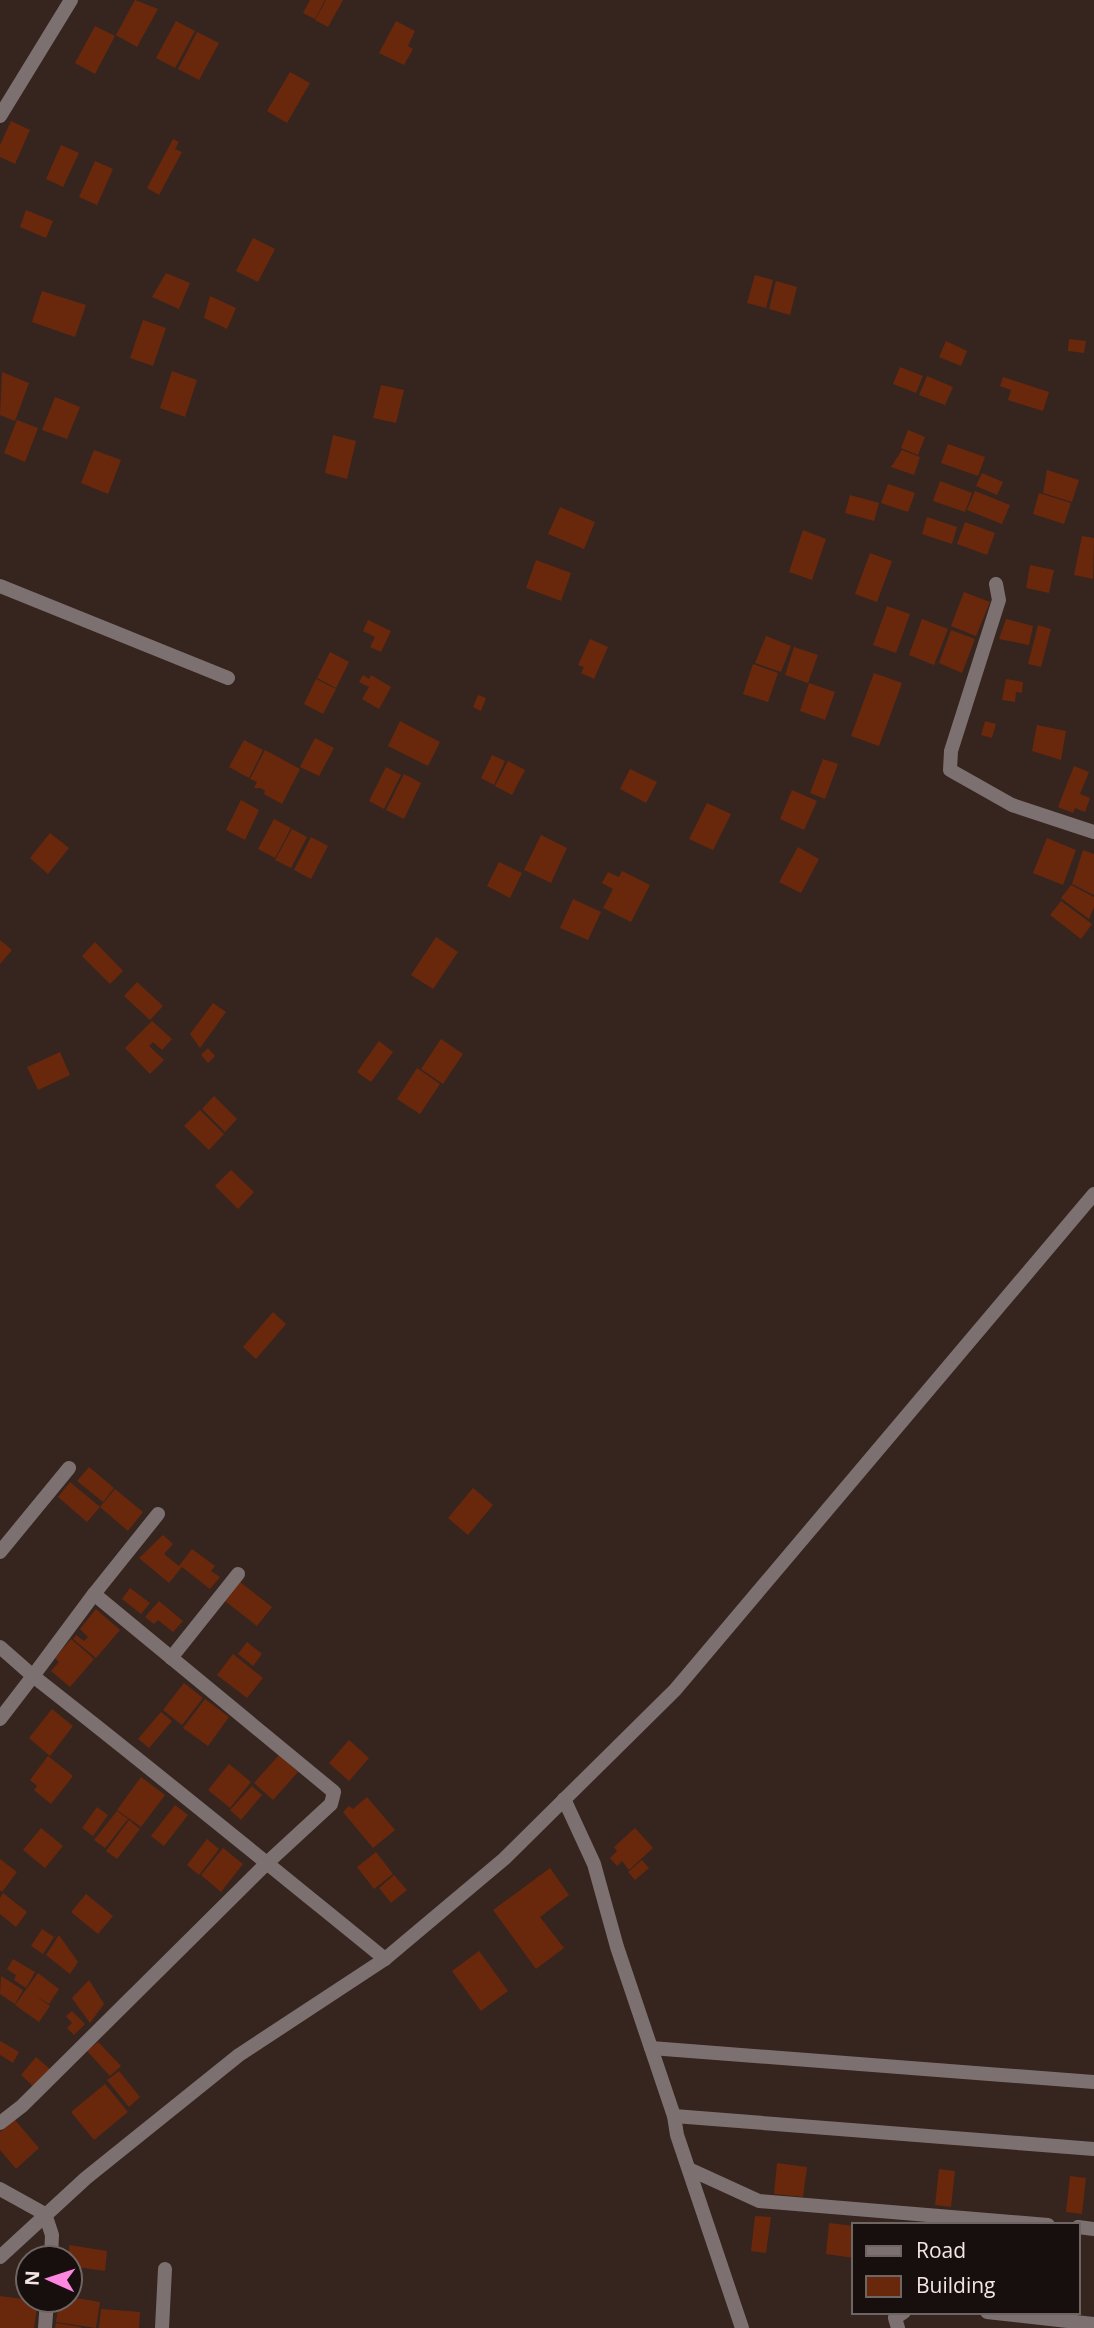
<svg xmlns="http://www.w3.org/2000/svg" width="1094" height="2328" viewBox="0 0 1094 2328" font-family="'Open Sans',sans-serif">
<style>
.building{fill:#69280c}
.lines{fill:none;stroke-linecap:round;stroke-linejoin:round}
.minor{stroke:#7c7170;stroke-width:14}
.tertiary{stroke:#7c7170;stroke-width:14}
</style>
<rect width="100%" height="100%" fill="#36241e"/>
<g class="building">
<path d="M 135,0 L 158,9 L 137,47 L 116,35 Z"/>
<path d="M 310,0 L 325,0 L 315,19 L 303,13 Z"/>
<path d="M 326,0 L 343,0 L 328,27 L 315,20 Z"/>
<path d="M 176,21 L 195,31 L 175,68 L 156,58 Z"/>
<path d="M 396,21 L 415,31 L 408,46 L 413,49 L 404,65 L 379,53 Z"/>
<path d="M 95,26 L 115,36 L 95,74 L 75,63 Z"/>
<path d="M 197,32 L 219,43 L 199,80 L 178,69 Z"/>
<path d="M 290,72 L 310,83 L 287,123 L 267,111 Z"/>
<path d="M 11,121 L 30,130 L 15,164 L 0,157 L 0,145 Z"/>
<path d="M 173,139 L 179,142 L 175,149 L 182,152 L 159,195 L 147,188 Z"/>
<path d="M 61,145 L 79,153 L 63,187 L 46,179 Z"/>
<path d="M 95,161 L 113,169 L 97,205 L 79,197 Z"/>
<path d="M 26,210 L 53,221 L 46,238 L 20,227 Z"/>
<path d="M 253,238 L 275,249 L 258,282 L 236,271 Z"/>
<path d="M 166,273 L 190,283 L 179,309 L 152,297 Z"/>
<path d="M 755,275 L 773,280 L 766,308 L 747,303 Z"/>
<path d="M 776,281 L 797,287 L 790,315 L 769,309 Z"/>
<path d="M 42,291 L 86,305 L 75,337 L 32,322 Z"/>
<path d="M 210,296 L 236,308 L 227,329 L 204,318 Z"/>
<path d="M 143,320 L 166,328 L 153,366 L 130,358 Z"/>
<path d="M 1069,339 L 1086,341 L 1084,353 L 1068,351 Z"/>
<path d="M 946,341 L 967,351 L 961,366 L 939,357 Z"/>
<path d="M 900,367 L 923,376 L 916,393 L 893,384 Z"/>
<path d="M 172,371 L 197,380 L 185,417 L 160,408 Z"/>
<path d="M 2,372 L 29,383 L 15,421 L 0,415 Z"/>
<path d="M 927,376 L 953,387 L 945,405 L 919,395 Z"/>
<path d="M 1003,377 L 1049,392 L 1043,411 L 1008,400 L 1011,390 L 1000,386 Z"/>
<path d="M 381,385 L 404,390 L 396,423 L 373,418 Z"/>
<path d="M 55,397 L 80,407 L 67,439 L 42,430 Z"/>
<path d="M 17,420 L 38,428 L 25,462 L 4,453 Z"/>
<path d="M 908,430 L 925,437 L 918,455 L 901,448 Z"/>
<path d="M 333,435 L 356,441 L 347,479 L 325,473 Z"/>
<path d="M 948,444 L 985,457 L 978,476 L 941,463 Z"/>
<path d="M 94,450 L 121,460 L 108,494 L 81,483 Z"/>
<path d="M 902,450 L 920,457 L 914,475 L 891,467 Z"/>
<path d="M 1047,470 L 1079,480 L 1072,502 L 1043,493 Z"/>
<path d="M 982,473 L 1003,482 L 997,495 L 976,486 Z"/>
<path d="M 940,481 L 972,493 L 965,512 L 933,501 Z"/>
<path d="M 888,484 L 915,493 L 908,512 L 881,503 Z"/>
<path d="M 975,491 L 1010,505 L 1002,524 L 967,510 Z"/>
<path d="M 1039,493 L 1071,503 L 1064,524 L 1033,514 Z"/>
<path d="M 850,495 L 879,503 L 874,521 L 845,513 Z"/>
<path d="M 560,507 L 595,522 L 584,549 L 548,534 Z"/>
<path d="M 927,517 L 957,527 L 952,544 L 922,534 Z"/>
<path d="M 965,522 L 995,533 L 987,555 L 957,544 Z"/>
<path d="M 803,530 L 826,539 L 812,580 L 789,572 Z"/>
<path d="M 1082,536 L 1094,538 L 1093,579 L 1074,575 Z"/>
<path d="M 870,553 L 892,561 L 877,602 L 855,594 Z"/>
<path d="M 536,560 L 571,573 L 561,601 L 526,588 Z"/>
<path d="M 1030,565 L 1054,570 L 1049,593 L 1026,588 Z"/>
<path d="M 964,592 L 990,602 L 976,636 L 951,626 Z"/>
<path d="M 887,606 L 910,614 L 896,653 L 873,645 Z"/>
<path d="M 922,619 L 948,629 L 934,665 L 909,655 Z"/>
<path d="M 1006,619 L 1033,626 L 1029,645 L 999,639 Z"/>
<path d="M 368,620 L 391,631 L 381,652 L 370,647 L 375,637 L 363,631 Z"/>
<path d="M 1038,625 L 1051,629 L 1041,667 L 1028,664 Z"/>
<path d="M 951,630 L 975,639 L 962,673 L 939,663 Z"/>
<path d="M 766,636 L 791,646 L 781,672 L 755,663 Z"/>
<path d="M 590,639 L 608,647 L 594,679 L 581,673 L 584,667 L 578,665 Z"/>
<path d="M 794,647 L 818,655 L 808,683 L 785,675 Z"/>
<path d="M 330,652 L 349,662 L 336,688 L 317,678 Z"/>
<path d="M 753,664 L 778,673 L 768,702 L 743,694 Z"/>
<path d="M 874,673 L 902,683 L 879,746 L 851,736 Z"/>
<path d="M 363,675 L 369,679 L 371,675 L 391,687 L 379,709 L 362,699 L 369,687 L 359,682 Z"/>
<path d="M 316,679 L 336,689 L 323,714 L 304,704 Z"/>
<path d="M 1006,679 L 1023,682 L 1022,693 L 1016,692 L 1015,702 L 1002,700 Z"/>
<path d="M 809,683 L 835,692 L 825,720 L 800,711 Z"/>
<path d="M 478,695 L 486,698 L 481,711 L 473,707 Z"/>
<path d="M 400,721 L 440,742 L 428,766 L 388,746 Z"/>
<path d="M 985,721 L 996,724 L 992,738 L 981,735 Z"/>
<path d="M 1037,725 L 1066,731 L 1061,760 L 1032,751 Z"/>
<path d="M 315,738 L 334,748 L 319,776 L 300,767 Z"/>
<path d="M 244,740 L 263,750 L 249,778 L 229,767 Z"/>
<path d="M 265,750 L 300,769 L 282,804 L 264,794 L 265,791 L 261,788 L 254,788 L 257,782 L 250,779 Z"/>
<path d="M 492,755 L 505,761 L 494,785 L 481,778 Z"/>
<path d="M 823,759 L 838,764 L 825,799 L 810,793 Z"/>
<path d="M 508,761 L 525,770 L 512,795 L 495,786 Z"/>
<path d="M 1074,766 L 1089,772 L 1080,794 L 1090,798 L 1085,812 L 1075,808 L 1073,813 L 1058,807 Z"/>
<path d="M 386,767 L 401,775 L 384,809 L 369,801 Z"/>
<path d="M 630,769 L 657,782 L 646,803 L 620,789 Z"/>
<path d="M 404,774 L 421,783 L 404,819 L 386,810 Z"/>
<path d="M 792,790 L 817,801 L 804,830 L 780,819 Z"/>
<path d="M 241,800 L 259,810 L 245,840 L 226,830 Z"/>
<path d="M 707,803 L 731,814 L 713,850 L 689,839 Z"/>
<path d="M 274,819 L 291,828 L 275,858 L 258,849 Z"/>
<path d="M 292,829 L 307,837 L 291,868 L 275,860 Z"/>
<path d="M 50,833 L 69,848 L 48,874 L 30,858 Z"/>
<path d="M 541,835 L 567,848 L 551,883 L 524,870 Z"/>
<path d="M 311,837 L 328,846 L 311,879 L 294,870 Z"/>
<path d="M 1047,838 L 1076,850 L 1063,885 L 1033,873 Z"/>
<path d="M 798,847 L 819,859 L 801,893 L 779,882 Z"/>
<path d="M 1083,850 L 1094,854 L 1094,895 L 1072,884 Z"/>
<path d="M 499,862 L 522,873 L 510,898 L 487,886 Z"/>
<path d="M 622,871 L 650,885 L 631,922 L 603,908 L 613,889 L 602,883 L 608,872 L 619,877 Z"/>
<path d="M 1071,885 L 1094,897 L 1094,907 L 1089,919 L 1061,898 Z"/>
<path d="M 573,899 L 601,912 L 588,940 L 560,928 Z"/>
<path d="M 1061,901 L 1092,924 L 1081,939 L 1050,915 Z"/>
<path d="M 436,937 L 458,952 L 433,989 L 411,975 Z"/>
<path d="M 0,940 L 12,950 L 0,964 Z"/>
<path d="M 95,942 L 123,971 L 110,984 L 82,956 Z"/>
<path d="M 137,982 L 163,1006 L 150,1020 L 124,996 Z"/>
<path d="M 213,1003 L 226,1012 L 200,1048 L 190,1034 Z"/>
<path d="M 152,1021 L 172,1039 L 162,1050 L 153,1042 L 149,1046 L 164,1060 L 150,1074 L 125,1048 Z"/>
<path d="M 441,1039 L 463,1054 L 443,1084 L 421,1069 Z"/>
<path d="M 379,1041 L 393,1052 L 371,1082 L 357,1072 Z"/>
<path d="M 208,1048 L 215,1056 L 208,1063 L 201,1055 Z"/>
<path d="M 60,1052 L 70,1075 L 38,1090 L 27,1067 Z"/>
<path d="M 417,1068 L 440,1084 L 420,1114 L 397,1099 Z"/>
<path d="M 214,1096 L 237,1119 L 225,1132 L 202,1109 Z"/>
<path d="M 200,1110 L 224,1134 L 209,1150 L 184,1126 Z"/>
<path d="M 231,1170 L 254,1192 L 238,1209 L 215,1186 Z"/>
<path d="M 273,1312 L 286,1324 L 256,1359 L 243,1347 Z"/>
<path d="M 89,1467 L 114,1488 L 103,1502 L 77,1481 Z"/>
<path d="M 70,1482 L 100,1507 L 87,1522 L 58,1497 Z"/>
<path d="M 473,1488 L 493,1505 L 468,1535 L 448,1518 Z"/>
<path d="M 115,1489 L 143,1512 L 128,1531 L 100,1507 Z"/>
<path d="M 163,1535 L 173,1544 L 164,1554 L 179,1566 L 192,1549 L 215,1566 L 211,1571 L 220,1577 L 210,1589 L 182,1567 L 169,1583 L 139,1558 Z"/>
<path d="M 240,1582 L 272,1607 L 257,1626 L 225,1601 Z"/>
<path d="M 130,1588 L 150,1603 L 141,1614 L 122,1599 Z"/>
<path d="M 159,1601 L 183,1621 L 173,1632 L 158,1620 L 154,1624 L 145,1617 Z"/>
<path d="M 96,1609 L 120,1630 L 96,1658 L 73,1639 L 76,1635 L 84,1641 L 88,1637 L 80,1629 Z"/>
<path d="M 71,1639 L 94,1659 L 70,1687 L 51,1671 L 59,1662 L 55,1658 Z"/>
<path d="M 247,1642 L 262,1654 L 253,1666 L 238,1654 Z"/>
<path d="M 233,1654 L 263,1678 L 247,1698 L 217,1675 Z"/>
<path d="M 184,1683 L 203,1698 L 182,1725 L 163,1710 Z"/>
<path d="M 205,1699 L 229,1717 L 208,1746 L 183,1728 Z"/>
<path d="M 52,1709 L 73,1726 L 50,1756 L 29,1738 Z"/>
<path d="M 161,1712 L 172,1721 L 149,1748 L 138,1739 Z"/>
<path d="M 349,1740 L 369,1758 L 349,1781 L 329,1763 Z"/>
<path d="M 279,1755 L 298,1772 L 273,1800 L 254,1783 Z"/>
<path d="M 48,1756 L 73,1776 L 51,1804 L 34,1790 L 37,1786 L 30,1780 Z"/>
<path d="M 229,1764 L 251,1782 L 230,1808 L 208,1790 Z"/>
<path d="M 141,1777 L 165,1795 L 141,1827 L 117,1810 Z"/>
<path d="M 252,1786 L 262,1795 L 241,1820 L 230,1810 Z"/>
<path d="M 367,1797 L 395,1830 L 373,1848 L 343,1812 L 349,1806 L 353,1809 Z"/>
<path d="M 175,1805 L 188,1815 L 164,1846 L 151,1836 Z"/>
<path d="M 97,1807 L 108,1815 L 93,1836 L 82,1828 Z"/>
<path d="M 117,1811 L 128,1819 L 105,1848 L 94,1840 Z"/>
<path d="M 129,1820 L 140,1829 L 117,1859 L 106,1851 Z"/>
<path d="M 41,1828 L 63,1846 L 45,1868 L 23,1850 Z"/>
<path d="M 635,1828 L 653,1848 L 629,1870 L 622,1861 L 617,1866 L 610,1858 L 617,1851 L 614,1847 Z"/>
<path d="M 207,1839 L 219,1849 L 199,1875 L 187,1865 Z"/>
<path d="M 223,1848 L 243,1864 L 221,1892 L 201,1875 Z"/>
<path d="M 376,1852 L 393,1874 L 374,1889 L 357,1867 Z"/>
<path d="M 0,1859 L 17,1872 L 2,1892 L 0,1890 Z"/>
<path d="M 642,1860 L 649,1868 L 635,1880 L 628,1872 Z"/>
<path d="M 550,1868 L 569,1895 L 540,1917 L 564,1948 L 536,1969 L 493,1910 Z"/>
<path d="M 394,1875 L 407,1890 L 391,1903 L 379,1888 Z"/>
<path d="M 3,1893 L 27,1912 L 16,1927 L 0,1914 L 0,1898 Z"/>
<path d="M 86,1894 L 113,1916 L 98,1934 L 71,1912 Z"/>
<path d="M 42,1929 L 54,1937 L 43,1954 L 31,1946 Z"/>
<path d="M 59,1935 L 78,1962 L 70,1974 L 46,1955 Z"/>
<path d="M 479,1951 L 508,1991 L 481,2011 L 452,1971 Z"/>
<path d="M 13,1959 L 35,1972 L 26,1988 L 14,1980 L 16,1975 L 7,1969 Z"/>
<path d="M 38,1973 L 59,1989 L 49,2004 L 36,1996 L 50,2006 L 39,2022 L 15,2005 Z"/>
<path d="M 1,1976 L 23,1990 L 15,2004 L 0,1994 Z"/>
<path d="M 89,1980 L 104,2004 L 90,2023 L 72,1998 Z"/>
<path d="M 72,2011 L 85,2024 L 74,2035 L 67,2028 L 72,2023 L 66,2016 Z"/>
<path d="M 0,2041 L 19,2052 L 13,2063 L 0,2055 Z"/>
<path d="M 98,2042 L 121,2066 L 110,2076 L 87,2051 Z"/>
<path d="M 36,2057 L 50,2069 L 34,2087 L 21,2075 Z"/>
<path d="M 119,2071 L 140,2097 L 129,2107 L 107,2080 Z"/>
<path d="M 105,2084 L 128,2112 L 94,2140 L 71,2112 Z"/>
<path d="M 14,2119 L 39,2148 L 16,2169 L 0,2150 L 0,2132 Z"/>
<path d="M 777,2163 L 807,2167 L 803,2197 L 774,2194 Z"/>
<path d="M 939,2169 L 955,2171 L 951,2207 L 935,2205 Z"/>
<path d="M 1070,2176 L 1086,2178 L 1082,2214 L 1066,2212 Z"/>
<path d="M 755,2216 L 771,2217 L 766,2253 L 751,2251 Z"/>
<path d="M 829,2223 L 854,2226 L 854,2258 L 826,2254 Z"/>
<path d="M 69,2245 L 107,2251 L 105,2271 L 70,2266 Z"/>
<path d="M 0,2296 L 38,2301 L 34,2328 L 0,2328 Z"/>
<path d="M 70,2297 L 100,2302 L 96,2328 L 56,2322 L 59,2300 L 70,2300 Z"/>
<path d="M 101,2309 L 140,2312 L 139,2328 L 99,2328 Z"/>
<path d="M 56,2323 L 81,2327 L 81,2328 L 55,2328 Z"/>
</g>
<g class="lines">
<g class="minor">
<path d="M 0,116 L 71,0"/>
<path d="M 996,584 L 999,600 L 951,751 L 950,770 L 1012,805 L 1094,832"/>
<path d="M 0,586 L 228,678"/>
<path d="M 0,1552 L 69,1468"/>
<path d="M 94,1594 L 158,1514"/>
<path d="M 0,1647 L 33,1676 L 0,1719"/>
<path d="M 171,1658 L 238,1574"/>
<path d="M 564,1799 L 594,1864 L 617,1947 L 674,2116 L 677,2135 L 742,2328"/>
<path d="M 651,2048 L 1094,2082"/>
<path d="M 674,2116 L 1094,2149"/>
<path d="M 0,2123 L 22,2106 L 267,1863 L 331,1804 L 334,1792 L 94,1594 L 33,1676 C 152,1769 268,1864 385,1959"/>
<path d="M 689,2169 L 759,2201 L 1048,2225"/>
<path d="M 0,2189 L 45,2214 L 52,2235 L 51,2258"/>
<path d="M 1078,2227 L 1094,2229"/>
<path d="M 987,2312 L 1094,2324"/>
<path d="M 45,2328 L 47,2300"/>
<path d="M 162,2328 L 165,2269"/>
<path d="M 898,2328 L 895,2318 L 904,2312"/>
</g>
<path class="tertiary" d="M 0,2257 L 86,2178 L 239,2055 L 385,1959 L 504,1859 L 675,1690 L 1094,1194"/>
</g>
<rect x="852" y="2223" width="228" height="91" fill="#170f0d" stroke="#6f6563" stroke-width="2"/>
<rect x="866" y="2246" width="35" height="10" fill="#7c7170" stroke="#6f6563" stroke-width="2"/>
<text x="916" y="2258" font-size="21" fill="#f4e7e3">Road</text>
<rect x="866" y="2276" width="35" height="21" fill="#69280c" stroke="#6f6563" stroke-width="2"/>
<text x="916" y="2293" font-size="21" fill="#f4e7e3">Building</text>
<g transform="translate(49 2279) rotate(273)"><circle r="33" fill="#170f0d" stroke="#6f6563" stroke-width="2"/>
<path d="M0-5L12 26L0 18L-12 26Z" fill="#fd86e1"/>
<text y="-10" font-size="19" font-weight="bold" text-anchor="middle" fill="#f4e7e3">N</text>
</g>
</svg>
